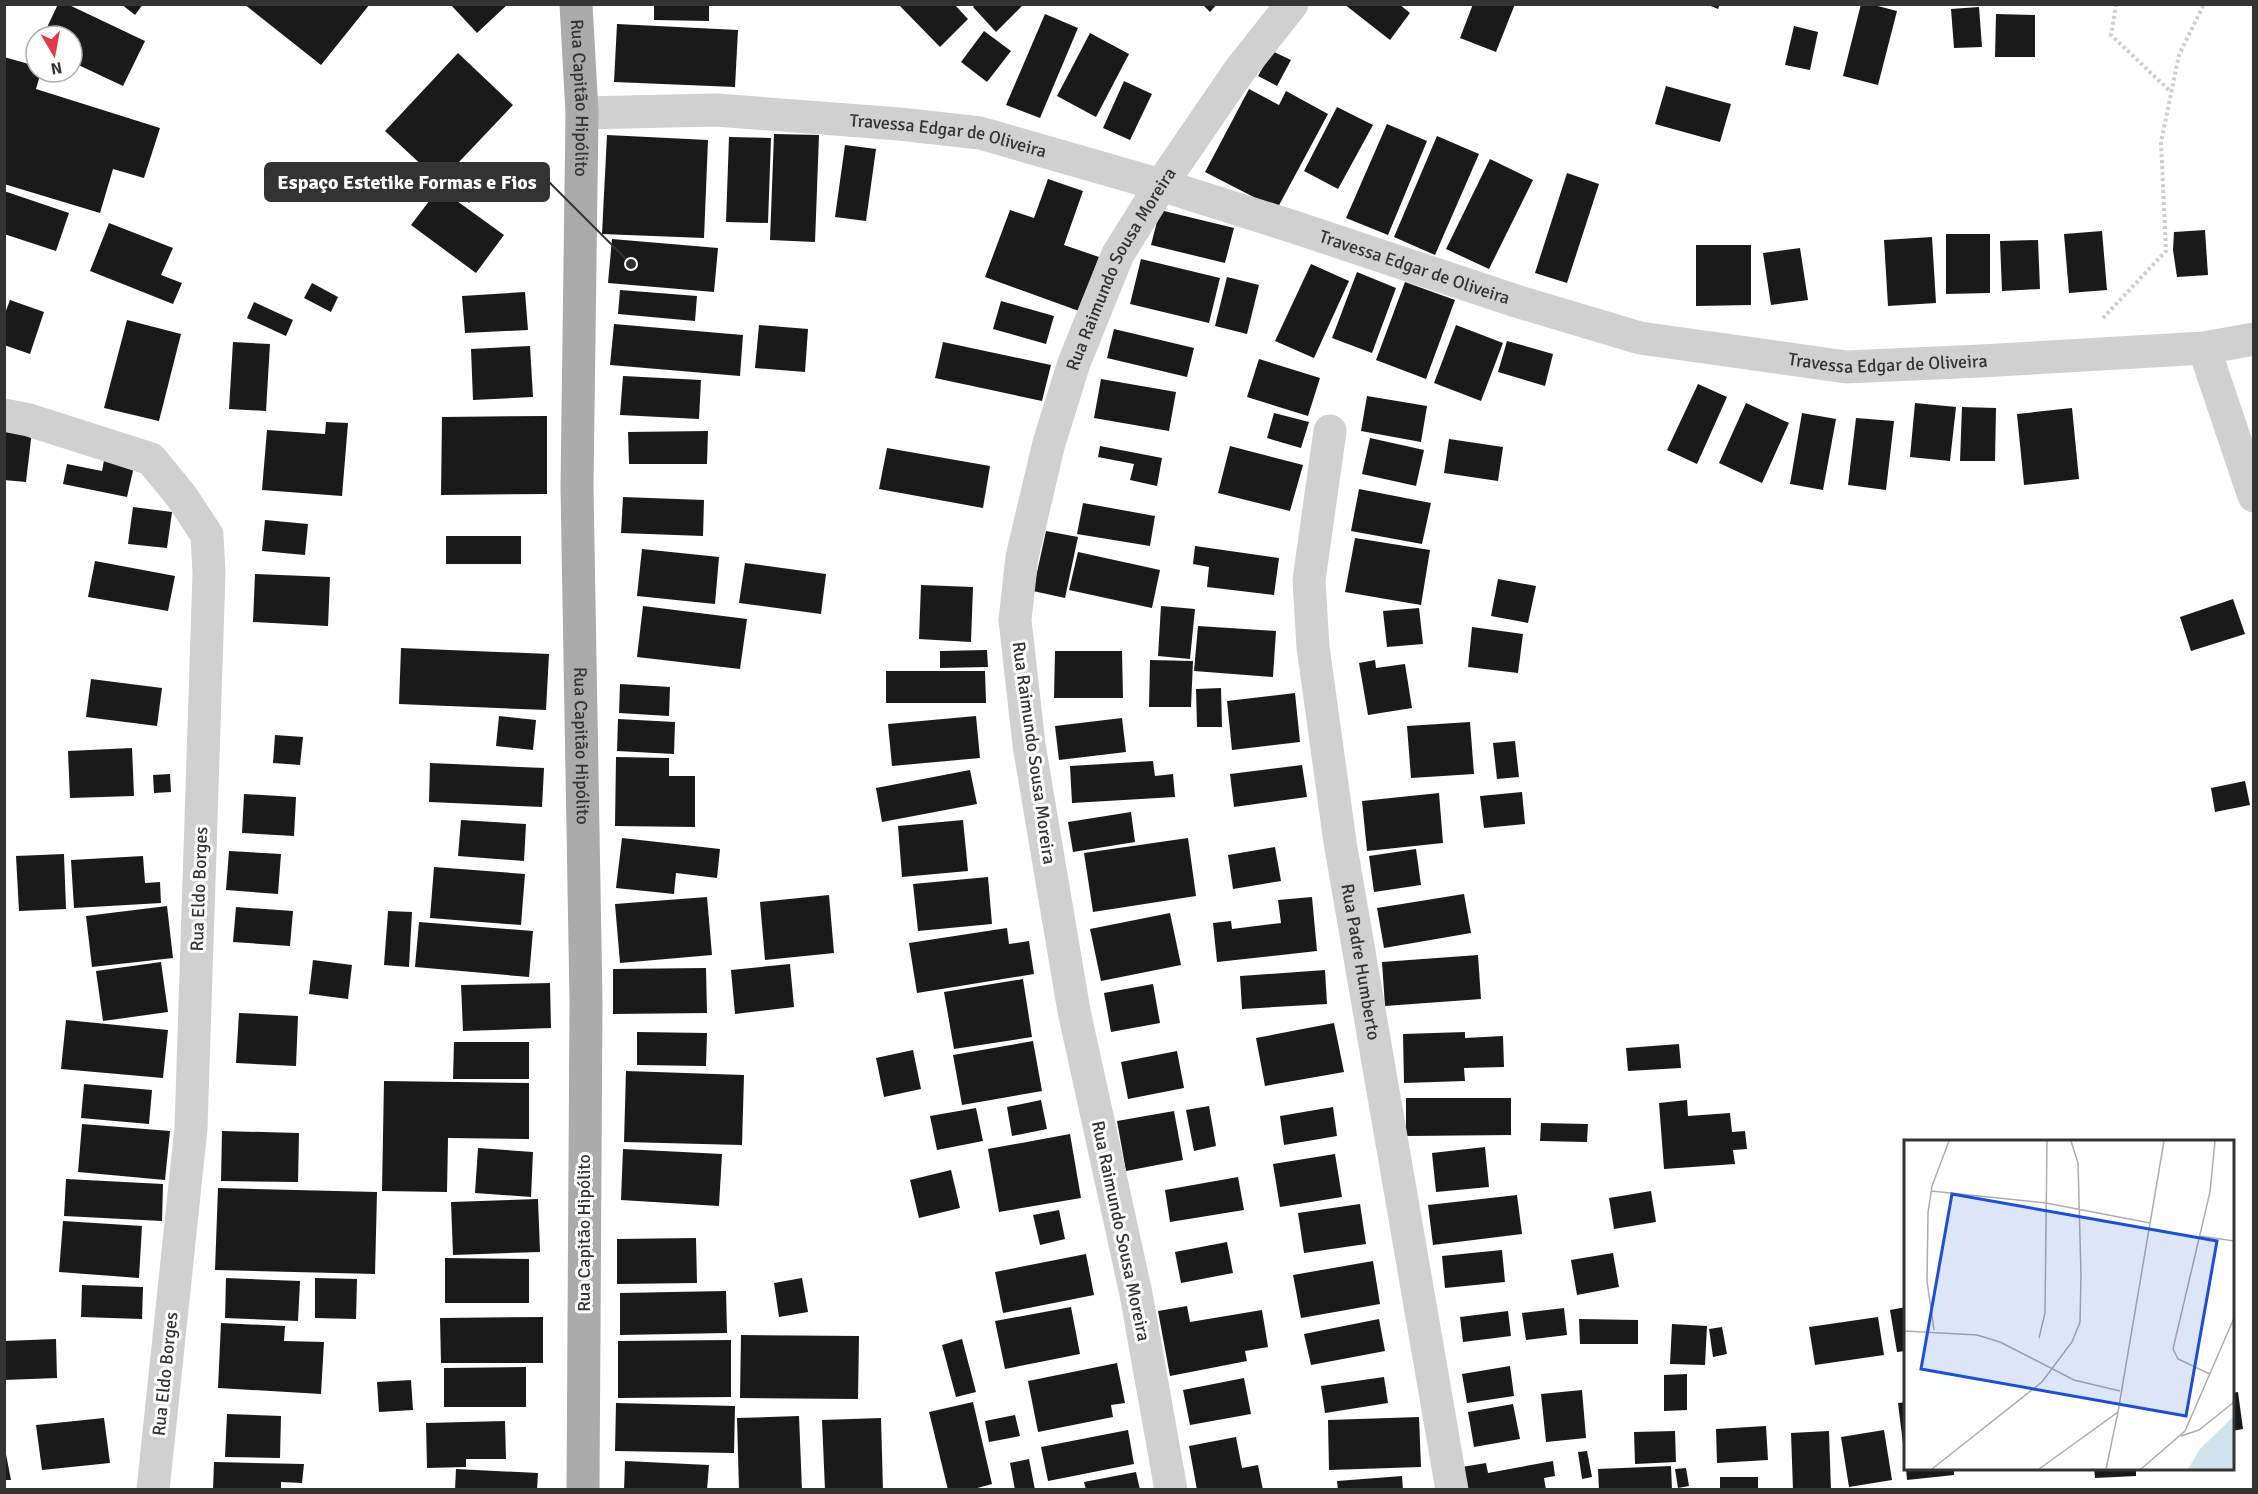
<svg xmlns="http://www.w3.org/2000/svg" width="2258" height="1494" viewBox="0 0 2258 1494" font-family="Signika,sans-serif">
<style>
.building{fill:#1a1a1a}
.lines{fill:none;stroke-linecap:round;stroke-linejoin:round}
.path{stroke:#cdcdcd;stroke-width:4;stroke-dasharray:3 3;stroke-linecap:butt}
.minor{stroke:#d0d0d0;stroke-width:33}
.major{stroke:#ababab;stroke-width:33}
.labels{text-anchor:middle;stroke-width:6;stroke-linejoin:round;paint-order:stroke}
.street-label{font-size:18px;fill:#333;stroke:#fff}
.inset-road{fill:none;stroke:#adadad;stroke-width:1.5}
.view{fill:#1d4ed8;fill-opacity:0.15;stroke:#1d4ed8;stroke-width:3}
.inset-edge{fill:none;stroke:#333;stroke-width:3}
.leader{fill:none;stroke:#333;stroke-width:2}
.callout-dot{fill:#333;stroke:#fff;stroke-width:2}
.callout{fill:#333;stroke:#333;stroke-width:2}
.callout-label{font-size:20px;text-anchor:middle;font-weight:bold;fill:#fff}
</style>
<rect width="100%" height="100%" fill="#fff"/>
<g class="building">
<path d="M 58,4 L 67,4 L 145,41 L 123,86 L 72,62 L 72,36 L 43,36 Z"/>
<path d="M 121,4 L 143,4 L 135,15 Z"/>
<path d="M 244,4 L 370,4 L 321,65 Z"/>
<path d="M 450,4 L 508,4 L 477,33 Z"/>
<path d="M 654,4 L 709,4 L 709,21 L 654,20 Z"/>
<path d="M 898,4 L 954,4 L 968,19 L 940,47 Z"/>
<path d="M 976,4 L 1024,4 L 996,32 L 973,7 Z"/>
<path d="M 1202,4 L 1217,4 L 1210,12 Z"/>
<path d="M 1344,4 L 1399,4 L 1410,13 L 1390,40 Z"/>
<path d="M 1473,4 L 1515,4 L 1496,52 L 1460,38 Z"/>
<path d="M 1706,4 L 1720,4 L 1718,9 Z"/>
<path d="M 1861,4 L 1870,4 L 1897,11 L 1878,85 L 1843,76 Z"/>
<path d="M 1979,7 L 1982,47 L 1954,48 L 1951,9 Z"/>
<path d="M 1045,14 L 1078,28 L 1040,118 L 1006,105 Z"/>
<path d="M 1996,14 L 2035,15 L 2035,57 L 1995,57 Z"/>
<path d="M 617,24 L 738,30 L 735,87 L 614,82 Z"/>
<path d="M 1794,26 L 1818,32 L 1810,70 L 1785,65 Z"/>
<path d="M 984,31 L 1011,51 L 987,82 L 961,62 Z"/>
<path d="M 1090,33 L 1129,54 L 1096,117 L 1057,96 Z"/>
<path d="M 1272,51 L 1291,60 L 1277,86 L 1258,76 Z"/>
<path d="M 458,53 L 513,105 L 440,182 L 385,131 Z"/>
<path d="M 4,57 L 36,66 L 36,72 L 41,72 L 36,89 L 160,128 L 144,178 L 113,169 L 100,213 L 4,184 Z"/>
<path d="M 1124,81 L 1152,94 L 1130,140 L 1103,128 Z"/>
<path d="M 1666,86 L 1731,104 L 1720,142 L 1655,124 Z"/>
<path d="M 1249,89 L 1279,105 L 1286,91 L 1328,114 L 1277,209 L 1205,172 Z"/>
<path d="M 1337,107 L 1373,125 L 1338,189 L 1304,171 Z"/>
<path d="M 1387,124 L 1427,141 L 1388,235 L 1346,218 Z"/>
<path d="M 774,134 L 819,135 L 815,242 L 770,240 Z"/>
<path d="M 607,135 L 708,140 L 704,238 L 602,234 Z"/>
<path d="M 1437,136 L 1479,154 L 1435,255 L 1394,237 Z"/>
<path d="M 729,137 L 771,138 L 768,223 L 726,222 Z"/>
<path d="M 845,145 L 876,149 L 866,221 L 835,217 Z"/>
<path d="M 1490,159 L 1533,180 L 1489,269 L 1446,249 Z"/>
<path d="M 461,172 L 481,188 L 469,203 L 449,187 Z"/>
<path d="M 1567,173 L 1599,184 L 1567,283 L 1535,273 Z"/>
<path d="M 1048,179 L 1083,191 L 1064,245 L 1099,257 L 1079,311 L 985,277 L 1010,210 L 1034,218 Z"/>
<path d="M 439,188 L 504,235 L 476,273 L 411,225 Z"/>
<path d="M 4,191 L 69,213 L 56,251 L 4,234 Z"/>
<path d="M 1160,210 L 1234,228 L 1225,263 L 1151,245 Z"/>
<path d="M 109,223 L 173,248 L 161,275 L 182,283 L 173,304 L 90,271 Z"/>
<path d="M 2205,230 L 2208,275 L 2177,277 L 2173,250 L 2174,232 Z"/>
<path d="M 2102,231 L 2107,290 L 2069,293 L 2064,234 Z"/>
<path d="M 1946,234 L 1990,234 L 1990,293 L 1946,294 Z"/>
<path d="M 1932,237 L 1936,303 L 1888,306 L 1884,240 Z"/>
<path d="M 612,239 L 718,248 L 714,292 L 608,283 Z"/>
<path d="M 2038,240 L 2040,289 L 2002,291 L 2000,241 Z"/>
<path d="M 1696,245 L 1751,245 L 1751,305 L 1696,306 Z"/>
<path d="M 1800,248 L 1808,300 L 1771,305 L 1763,253 Z"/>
<path d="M 1141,259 L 1220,278 L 1209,323 L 1130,304 Z"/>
<path d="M 1311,264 L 1349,281 L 1314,358 L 1275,341 Z"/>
<path d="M 1357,272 L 1396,288 L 1372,353 L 1332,338 Z"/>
<path d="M 1227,277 L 1259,285 L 1247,334 L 1215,326 Z"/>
<path d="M 1405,282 L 1455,300 L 1426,379 L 1376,360 Z"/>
<path d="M 312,283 L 338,297 L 331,312 L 304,298 Z"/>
<path d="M 620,290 L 697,296 L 695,321 L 618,314 Z"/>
<path d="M 525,292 L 528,330 L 465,333 L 462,296 Z"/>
<path d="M 10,300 L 44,312 L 30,354 L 4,345 L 4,316 Z"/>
<path d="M 1001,301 L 1054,316 L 1046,344 L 993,329 Z"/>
<path d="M 254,302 L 293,320 L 286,336 L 247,318 Z"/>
<path d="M 127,320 L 181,334 L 159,421 L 104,408 Z"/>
<path d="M 614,324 L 743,335 L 740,376 L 610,365 Z"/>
<path d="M 759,325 L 808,329 L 805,372 L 755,368 Z"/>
<path d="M 1456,325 L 1503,343 L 1481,401 L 1434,383 Z"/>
<path d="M 1114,329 L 1194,348 L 1187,377 L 1107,358 Z"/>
<path d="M 1507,341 L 1553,354 L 1545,386 L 1498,372 Z"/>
<path d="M 233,342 L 270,344 L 266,411 L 229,409 Z"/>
<path d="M 943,342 L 1051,365 L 1042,401 L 935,378 Z"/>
<path d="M 530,346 L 533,397 L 473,400 L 471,349 Z"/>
<path d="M 1259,359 L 1320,378 L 1308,416 L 1247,397 Z"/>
<path d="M 623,376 L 701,380 L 699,419 L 620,415 Z"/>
<path d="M 1101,379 L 1176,392 L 1169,431 L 1094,418 Z"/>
<path d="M 1698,384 L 1727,397 L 1697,464 L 1667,450 Z"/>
<path d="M 1367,396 L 1427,406 L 1421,442 L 1361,431 Z"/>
<path d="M 1746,403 L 1789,423 L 1762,483 L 1719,463 Z"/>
<path d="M 1915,403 L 1956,407 L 1950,461 L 1910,457 Z"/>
<path d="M 1962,407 L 1996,408 L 1995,461 L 1960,461 Z"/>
<path d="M 2072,408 L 2079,479 L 2024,485 L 2017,414 Z"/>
<path d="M 1274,413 L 1309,422 L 1301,448 L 1267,438 Z"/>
<path d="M 1802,413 L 1836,419 L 1823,490 L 1790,484 Z"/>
<path d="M 547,416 L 547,494 L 441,495 L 442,417 Z"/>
<path d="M 1856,418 L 1894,421 L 1886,490 L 1848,485 Z"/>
<path d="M 326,422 L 348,423 L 342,496 L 262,490 L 267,430 L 325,434 Z"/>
<path d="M 4,429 L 32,431 L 26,482 L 4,480 Z"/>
<path d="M 708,431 L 707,464 L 629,464 L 628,432 Z"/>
<path d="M 1370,438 L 1424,450 L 1416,486 L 1362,474 Z"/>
<path d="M 1449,439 L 1503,447 L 1498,481 L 1444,473 Z"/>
<path d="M 1100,446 L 1162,458 L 1157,486 L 1130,480 L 1134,464 L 1098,457 Z"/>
<path d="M 1230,446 L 1303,465 L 1290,511 L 1218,493 Z"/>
<path d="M 887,448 L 990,466 L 983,508 L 879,489 Z"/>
<path d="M 105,455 L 135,462 L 127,497 L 63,484 L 67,464 L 102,471 Z"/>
<path d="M 1359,489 L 1431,503 L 1422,544 L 1351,531 Z"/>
<path d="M 623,497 L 704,500 L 703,536 L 621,533 Z"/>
<path d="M 1083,503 L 1155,516 L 1150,546 L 1077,534 Z"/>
<path d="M 133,507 L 172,512 L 167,548 L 128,544 Z"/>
<path d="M 265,520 L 308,524 L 305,555 L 262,551 Z"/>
<path d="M 1046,531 L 1078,537 L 1065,598 L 1033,591 Z"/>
<rect x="446" y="536" width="75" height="28"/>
<path d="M 1355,538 L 1430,550 L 1421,605 L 1345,592 Z"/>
<path d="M 1195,546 L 1279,558 L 1274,595 L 1207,587 L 1209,567 L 1193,564 Z"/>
<path d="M 642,549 L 719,557 L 715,604 L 637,596 Z"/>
<path d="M 1078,552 L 1160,570 L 1152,608 L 1069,590 Z"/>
<path d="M 95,561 L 175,576 L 168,611 L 88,597 Z"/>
<path d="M 745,563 L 826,574 L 821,614 L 739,603 Z"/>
<path d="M 255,574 L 330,577 L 328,626 L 253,622 Z"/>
<path d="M 1498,579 L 1536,586 L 1528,623 L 1491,616 Z"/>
<path d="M 921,585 L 973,587 L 971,642 L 919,639 Z"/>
<path d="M 2233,599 L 2245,634 L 2191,651 L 2180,617 Z"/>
<path d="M 643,606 L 747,619 L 740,669 L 637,657 Z"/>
<path d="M 1161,606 L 1195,609 L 1190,659 L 1158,656 Z"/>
<path d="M 1419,608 L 1423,644 L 1387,647 L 1383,611 Z"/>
<path d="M 1198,626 L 1276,631 L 1273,677 L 1194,671 Z"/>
<path d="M 1472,627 L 1523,634 L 1518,673 L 1468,667 Z"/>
<path d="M 401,648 L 549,654 L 546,710 L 399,704 Z"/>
<path d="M 987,650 L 988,667 L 940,668 L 940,651 Z"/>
<path d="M 1055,651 L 1122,651 L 1123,698 L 1054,698 Z"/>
<path d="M 1150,660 L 1193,661 L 1191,707 L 1149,707 Z"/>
<path d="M 1375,660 L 1376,668 L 1405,664 L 1412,708 L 1368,715 L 1359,663 Z"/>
<path d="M 886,671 L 985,671 L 986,703 L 886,703 Z"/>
<path d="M 91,679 L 162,688 L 157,726 L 86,717 Z"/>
<path d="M 620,684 L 670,687 L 669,716 L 619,713 Z"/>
<path d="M 1221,688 L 1222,727 L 1197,727 L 1196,689 Z"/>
<path d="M 1295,693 L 1300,742 L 1232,750 L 1227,701 Z"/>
<path d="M 499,716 L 536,720 L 533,750 L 496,746 Z"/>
<path d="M 976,716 L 980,758 L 892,766 L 888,724 Z"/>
<path d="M 1122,718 L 1126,752 L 1059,760 L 1055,726 Z"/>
<path d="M 618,719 L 675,722 L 674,754 L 617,751 Z"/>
<path d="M 1470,722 L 1474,774 L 1411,778 L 1407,726 Z"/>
<path d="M 275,735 L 303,737 L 300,765 L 273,763 Z"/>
<path d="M 1515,741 L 1519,777 L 1497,779 L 1493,743 Z"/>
<path d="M 132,748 L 134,796 L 70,798 L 68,751 Z"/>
<path d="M 616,757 L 669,758 L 669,776 L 695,776 L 695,827 L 615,826 Z"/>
<path d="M 1153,761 L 1155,776 L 1173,774 L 1175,797 L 1072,803 L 1070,766 Z"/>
<path d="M 430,763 L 544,768 L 542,807 L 429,802 Z"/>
<path d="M 1302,765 L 1307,797 L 1234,807 L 1230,774 Z"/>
<path d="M 970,770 L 977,804 L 882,822 L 876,788 Z"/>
<path d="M 170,774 L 171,792 L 154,793 L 153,775 Z"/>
<path d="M 2245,781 L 2250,805 L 2215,812 L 2211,788 Z"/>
<path d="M 1522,792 L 1525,824 L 1484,828 L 1480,796 Z"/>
<path d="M 1439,793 L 1443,843 L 1367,851 L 1362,801 Z"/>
<path d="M 244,794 L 296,797 L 294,836 L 242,833 Z"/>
<path d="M 1131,812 L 1135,842 L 1073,852 L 1068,822 Z"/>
<path d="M 461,820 L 526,824 L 524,861 L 458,856 Z"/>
<path d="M 963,820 L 968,871 L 902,877 L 898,826 Z"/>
<path d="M 622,838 L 720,849 L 717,878 L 676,873 L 674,894 L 616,888 Z"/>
<path d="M 1188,838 L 1196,896 L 1093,912 L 1084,853 Z"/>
<path d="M 1275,847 L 1281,881 L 1233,889 L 1228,855 Z"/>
<path d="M 1416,849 L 1421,885 L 1374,892 L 1369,856 Z"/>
<path d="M 229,851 L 281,854 L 278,894 L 226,890 Z"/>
<path d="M 64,854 L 66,909 L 19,911 L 16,856 Z"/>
<path d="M 143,856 L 145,883 L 160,882 L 161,903 L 74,908 L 71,860 Z"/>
<path d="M 434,867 L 525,874 L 521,925 L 430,918 Z"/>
<path d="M 988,877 L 992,924 L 918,931 L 913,884 Z"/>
<path d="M 1464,894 L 1471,933 L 1384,948 L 1377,908 Z"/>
<path d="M 829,895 L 834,953 L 765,960 L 760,902 Z"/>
<path d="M 707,897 L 712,955 L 620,963 L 615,904 Z"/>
<path d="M 1312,897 L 1317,951 L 1217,962 L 1213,923 L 1231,921 L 1232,929 L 1281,923 L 1278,900 Z"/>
<path d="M 167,906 L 173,958 L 92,967 L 86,916 Z"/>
<path d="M 236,907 L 293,911 L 290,946 L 233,942 Z"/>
<path d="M 388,911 L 412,912 L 409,967 L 384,965 Z"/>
<path d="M 1170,913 L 1181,965 L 1101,981 L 1090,929 Z"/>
<path d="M 419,922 L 533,931 L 529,977 L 415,967 Z"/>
<path d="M 1007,928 L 1009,944 L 1029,941 L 1034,974 L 917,993 L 909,943 Z"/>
<path d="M 1478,955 L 1481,999 L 1385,1006 L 1382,962 Z"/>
<path d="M 313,960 L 352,965 L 348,999 L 309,994 Z"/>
<path d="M 161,962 L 168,1012 L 103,1021 L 96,971 Z"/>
<path d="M 790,964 L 794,1007 L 735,1014 L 731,970 Z"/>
<path d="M 706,968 L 707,1013 L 613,1014 L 613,969 Z"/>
<path d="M 1325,970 L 1327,1004 L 1242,1009 L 1240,976 Z"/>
<path d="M 1023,979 L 1032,1037 L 954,1049 L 944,992 Z"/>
<path d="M 550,983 L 551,1028 L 463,1031 L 461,985 Z"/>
<path d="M 1153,984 L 1160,1023 L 1111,1032 L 1104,993 Z"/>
<path d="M 239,1013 L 298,1016 L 296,1066 L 236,1063 Z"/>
<path d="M 66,1020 L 168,1030 L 163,1078 L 61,1069 Z"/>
<path d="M 1334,1023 L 1344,1072 L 1265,1086 L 1256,1038 Z"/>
<path d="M 637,1032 L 707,1033 L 706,1066 L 637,1065 Z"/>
<path d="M 1465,1032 L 1465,1038 L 1503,1036 L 1504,1067 L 1464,1068 L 1465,1081 L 1404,1083 L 1403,1034 Z"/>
<path d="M 1033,1041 L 1042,1091 L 962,1105 L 953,1055 Z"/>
<path d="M 454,1042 L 529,1042 L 529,1079 L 453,1079 Z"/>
<path d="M 1679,1044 L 1681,1068 L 1628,1071 L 1626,1048 Z"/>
<path d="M 913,1050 L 921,1089 L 884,1097 L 876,1058 Z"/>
<path d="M 1177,1051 L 1184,1088 L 1128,1099 L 1121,1062 Z"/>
<path d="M 626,1071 L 744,1075 L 742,1145 L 624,1142 Z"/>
<path d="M 384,1081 L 529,1083 L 529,1139 L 448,1138 L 447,1192 L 382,1191 Z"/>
<path d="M 84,1084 L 152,1090 L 149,1124 L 81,1118 Z"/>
<path d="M 1406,1098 L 1511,1098 L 1511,1135 L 1406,1136 Z"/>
<path d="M 1041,1100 L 1047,1129 L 1012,1136 L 1007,1107 Z"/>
<path d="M 1687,1100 L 1688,1116 L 1730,1113 L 1732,1132 L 1745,1131 L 1747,1149 L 1733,1150 L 1735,1164 L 1664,1169 L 1659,1103 Z"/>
<path d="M 1209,1106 L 1216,1146 L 1194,1151 L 1186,1110 Z"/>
<path d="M 1333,1107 L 1337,1136 L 1284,1145 L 1280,1116 Z"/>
<path d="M 976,1108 L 983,1141 L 937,1150 L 930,1116 Z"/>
<path d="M 1174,1111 L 1183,1160 L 1126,1171 L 1117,1121 Z"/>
<path d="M 1541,1123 L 1588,1124 L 1587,1142 L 1540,1141 Z"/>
<path d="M 82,1124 L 170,1131 L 165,1180 L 78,1172 Z"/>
<path d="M 222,1131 L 299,1133 L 298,1182 L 221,1181 Z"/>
<path d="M 1070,1134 L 1081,1198 L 999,1212 L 988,1149 Z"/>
<path d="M 1485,1147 L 1489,1187 L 1436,1192 L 1432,1153 Z"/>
<path d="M 478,1148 L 533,1152 L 531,1197 L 475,1193 Z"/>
<path d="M 623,1149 L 722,1154 L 719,1206 L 621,1200 Z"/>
<path d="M 1335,1154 L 1342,1197 L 1280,1207 L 1273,1164 Z"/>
<path d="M 951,1170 L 960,1208 L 919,1218 L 910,1180 Z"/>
<path d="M 1238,1177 L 1244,1210 L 1170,1222 L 1165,1190 Z"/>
<path d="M 66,1179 L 163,1184 L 162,1221 L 64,1216 Z"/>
<path d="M 218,1188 L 377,1192 L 375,1274 L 215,1270 Z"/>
<path d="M 1651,1191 L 1656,1222 L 1614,1229 L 1609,1198 Z"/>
<path d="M 1517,1195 L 1522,1234 L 1433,1245 L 1428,1205 Z"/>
<path d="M 538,1199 L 540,1252 L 453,1255 L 451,1202 Z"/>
<path d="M 1360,1204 L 1366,1244 L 1304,1253 L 1298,1213 Z"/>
<path d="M 1059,1210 L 1065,1239 L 1040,1245 L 1033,1215 Z"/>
<path d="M 63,1221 L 142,1226 L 139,1278 L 59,1272 Z"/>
<path d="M 696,1238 L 697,1283 L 617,1284 L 617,1239 Z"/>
<path d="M 1227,1242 L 1233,1273 L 1181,1283 L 1175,1252 Z"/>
<path d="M 1502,1250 L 1505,1282 L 1445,1288 L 1442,1256 Z"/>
<path d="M 1613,1253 L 1619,1287 L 1577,1295 L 1571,1260 Z"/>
<path d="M 1086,1254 L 1094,1295 L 1003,1313 L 995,1272 Z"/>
<path d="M 445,1258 L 529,1259 L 529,1303 L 445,1303 Z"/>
<path d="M 1373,1261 L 1380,1304 L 1301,1318 L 1293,1275 Z"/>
<path d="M 226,1278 L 300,1281 L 298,1321 L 225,1318 Z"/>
<path d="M 315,1278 L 357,1279 L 356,1319 L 315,1318 Z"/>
<path d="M 802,1278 L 808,1312 L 779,1317 L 774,1283 Z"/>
<path d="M 82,1285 L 143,1287 L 142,1319 L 81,1317 Z"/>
<path d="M 726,1291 L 727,1333 L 620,1335 L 620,1293 Z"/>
<path d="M 1187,1306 L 1190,1322 L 1262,1310 L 1268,1347 L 1245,1351 L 1247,1361 L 1170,1376 L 1158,1311 Z"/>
<path d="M 1071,1307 L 1080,1354 L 1005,1369 L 995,1321 Z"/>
<path d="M 1906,1307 L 1906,1351 L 1897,1352 L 1890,1310 Z"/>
<path d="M 1564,1308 L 1567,1335 L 1526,1340 L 1522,1313 Z"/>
<path d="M 1508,1311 L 1511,1336 L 1463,1342 L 1460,1317 Z"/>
<path d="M 543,1317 L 543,1363 L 441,1363 L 440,1318 Z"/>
<path d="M 1878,1317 L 1884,1355 L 1815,1365 L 1809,1327 Z"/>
<path d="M 1379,1319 L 1385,1351 L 1311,1365 L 1304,1334 Z"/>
<path d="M 1579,1319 L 1638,1320 L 1638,1344 L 1580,1344 Z"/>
<path d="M 221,1323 L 285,1326 L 284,1341 L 324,1342 L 321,1394 L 218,1388 Z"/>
<path d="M 1672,1324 L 1707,1326 L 1705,1365 L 1670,1364 Z"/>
<path d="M 1722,1327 L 1727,1354 L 1713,1357 L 1709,1329 Z"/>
<path d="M 741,1335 L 859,1336 L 858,1399 L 740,1398 Z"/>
<path d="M 56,1339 L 57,1378 L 4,1380 L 4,1341 Z"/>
<path d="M 962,1339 L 976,1392 L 956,1397 L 942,1345 Z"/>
<path d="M 731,1340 L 731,1397 L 618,1398 L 618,1341 Z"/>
<path d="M 1117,1363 L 1125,1403 L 1111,1405 L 1113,1417 L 1038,1432 L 1028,1381 Z"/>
<path d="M 1510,1366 L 1514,1396 L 1467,1403 L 1462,1374 Z"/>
<path d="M 526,1367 L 526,1407 L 444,1407 L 444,1368 Z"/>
<path d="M 1687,1374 L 1687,1410 L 1664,1411 L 1664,1375 Z"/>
<path d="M 1384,1377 L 1388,1403 L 1325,1413 L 1321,1386 Z"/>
<path d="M 1244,1378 L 1251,1414 L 1190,1425 L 1183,1390 Z"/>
<path d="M 411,1380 L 413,1410 L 379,1412 L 377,1382 Z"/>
<path d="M 1582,1390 L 1586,1438 L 1546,1442 L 1541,1394 Z"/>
<path d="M 2238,1392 L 2243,1429 L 2232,1431 L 2232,1393 Z"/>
<path d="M 973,1402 L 992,1484 L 970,1490 L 948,1490 L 929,1412 Z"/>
<path d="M 1906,1402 L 1906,1452 L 1904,1452 L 1898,1403 Z"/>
<path d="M 616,1403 L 735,1406 L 734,1453 L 615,1451 Z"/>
<path d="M 1513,1404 L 1520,1439 L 1474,1447 L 1468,1412 Z"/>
<path d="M 227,1414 L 281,1416 L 280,1458 L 225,1457 Z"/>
<path d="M 1015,1415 L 1020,1436 L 989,1442 L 985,1421 Z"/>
<path d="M 799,1416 L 802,1490 L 739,1490 L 737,1418 Z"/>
<path d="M 1419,1417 L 1421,1467 L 1329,1470 L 1328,1420 Z"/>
<path d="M 104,1418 L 110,1463 L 42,1470 L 36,1425 Z"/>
<path d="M 881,1418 L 883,1490 L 825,1490 L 822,1420 Z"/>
<path d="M 505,1421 L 506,1459 L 466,1459 L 466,1467 L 427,1468 L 426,1423 Z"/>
<path d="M 1766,1426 L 1768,1460 L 1717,1463 L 1716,1429 Z"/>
<path d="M 1128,1430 L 1134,1464 L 1048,1481 L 1041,1447 Z"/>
<path d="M 1884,1430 L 1892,1480 L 1849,1487 L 1841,1437 Z"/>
<path d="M 1675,1431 L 1676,1462 L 1635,1464 L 1634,1432 Z"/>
<path d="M 1829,1431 L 1831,1490 L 1793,1490 L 1791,1433 Z"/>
<path d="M 1236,1437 L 1242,1468 L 1258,1465 L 1263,1490 L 1197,1490 L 1189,1446 Z"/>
<path d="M 4,1444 L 11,1480 L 4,1480 Z"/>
<path d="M 1587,1451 L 1592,1477 L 1582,1479 L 1578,1452 Z"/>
<path d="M 1029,1459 L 1035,1490 L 1015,1490 L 1010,1463 Z"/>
<path d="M 625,1461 L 709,1465 L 707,1490 L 624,1490 Z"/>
<path d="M 1553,1461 L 1555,1476 L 1544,1478 L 1546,1490 L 1466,1490 L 1462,1467 L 1486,1463 L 1488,1473 Z"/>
<path d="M 214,1462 L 304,1464 L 302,1483 L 281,1482 L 281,1490 L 213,1490 Z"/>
<path d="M 1671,1466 L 1672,1490 L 1599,1490 L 1598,1469 Z"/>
<path d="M 1686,1468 L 1689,1486 L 1678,1488 L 1675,1469 Z"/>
<path d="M 1906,1468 L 1954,1468 L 1954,1475 L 1907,1480 Z"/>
<path d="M 2094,1468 L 2136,1468 L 2136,1476 L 2095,1478 Z"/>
<path d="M 456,1469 L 538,1473 L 537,1490 L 455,1490 Z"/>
<path d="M 1136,1472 L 1140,1490 L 1086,1490 L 1084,1482 Z"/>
<path d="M 1402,1476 L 1403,1490 L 1338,1490 L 1337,1481 Z"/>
<rect x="1720" y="1477" width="38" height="13"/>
</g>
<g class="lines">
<g class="path">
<path d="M 2116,4 L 2111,35 L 2171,92"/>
<path d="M 2103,318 L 2166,251 L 2161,142 L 2179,55 L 2204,4"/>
</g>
<g class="minor">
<path id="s1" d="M 582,113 L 716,110 L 899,124 L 980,133 L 1161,185 L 1291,226 L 1516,301 L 1640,338 L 1846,367 L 1981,361 L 2204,348 L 2254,339"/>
<path d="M 2204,348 L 2254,496"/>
<path d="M 4,415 L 29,420 L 151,459 L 182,497 L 207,535 L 209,573 L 191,1128 L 153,1490"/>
<path id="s2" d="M 1330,431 L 1309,580 L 1313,647 L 1340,842 L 1452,1490"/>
<path id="s3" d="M 1171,1490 L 1136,1294 L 1074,1011 L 1029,745 L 1015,620 L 1022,557 L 1049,443 L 1074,363 L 1118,254 L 1161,185 L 1239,71 L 1292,4"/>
</g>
<path class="major" id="s4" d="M 576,4 L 582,113 L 577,487 L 586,1001 L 583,1490"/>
</g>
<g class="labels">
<g class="street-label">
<text dy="6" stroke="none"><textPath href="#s4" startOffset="94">Rua Capitão Hipólito</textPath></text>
<text dy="6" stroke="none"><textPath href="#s1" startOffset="368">Travessa Edgar de Oliveira</textPath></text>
<text dy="6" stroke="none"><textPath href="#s1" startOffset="854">Travessa Edgar de Oliveira</textPath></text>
<text dy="6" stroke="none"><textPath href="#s3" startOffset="1254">Rua Raimundo Sousa Moreira</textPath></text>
<text dy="6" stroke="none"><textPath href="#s1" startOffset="1340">Travessa Edgar de Oliveira</textPath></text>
<text dy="6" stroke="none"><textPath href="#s4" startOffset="742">Rua Capitão Hipólito</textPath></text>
<text transform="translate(1034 753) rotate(82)" y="6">Rua Raimundo Sousa Moreira</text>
<text transform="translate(199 889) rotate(-88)" y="6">Rua Eldo Borges</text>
<text dy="6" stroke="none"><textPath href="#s2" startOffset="536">Rua Padre Humberto</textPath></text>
<text transform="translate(1121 1231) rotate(78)" y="6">Rua Raimundo Sousa Moreira</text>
<text transform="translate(584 1233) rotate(-90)" y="6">Rua Capitão Hipólito</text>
<text transform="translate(165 1374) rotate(-84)" y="6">Rua Eldo Borges</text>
</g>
</g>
<g transform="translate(1904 1140)">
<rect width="330" height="330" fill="#fff"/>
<path d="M 330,276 L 330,329 L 284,329 L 296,309 Z" fill="#cfe2ee"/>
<path class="inset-road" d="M 27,51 L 142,63 L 246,83M 296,96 L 330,101M 30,190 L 23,141 L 24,73 L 28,46 L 45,1M 0,191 L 73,195 L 96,202 L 170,240 L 216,251M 135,198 L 141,173 L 143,1M 306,234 L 274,219 L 269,209 L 306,52 L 311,1M 277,296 L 295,290 L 330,262M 28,329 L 138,242 L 168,202 L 176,182 L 177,135 L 174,23 L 167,1M 135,329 L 214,272 L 260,1M 202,329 L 214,272M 237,329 L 281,291 L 330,178"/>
<path class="view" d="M 48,54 L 313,101 L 282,276 L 17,229 Z"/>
<rect width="330" height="330" class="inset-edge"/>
</g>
<path class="leader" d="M631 264L549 182"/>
<circle class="callout-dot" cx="631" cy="264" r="6"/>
<rect class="callout" x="265" y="163" width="284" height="38" rx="6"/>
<g class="callout-label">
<text x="407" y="189">Espaço Estetike Formas e Fios</text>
</g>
<rect width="2258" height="1494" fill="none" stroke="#333333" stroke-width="12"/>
<g transform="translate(54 54) rotate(170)"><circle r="28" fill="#ffffff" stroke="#adadad" stroke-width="1.5"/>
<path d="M0-4.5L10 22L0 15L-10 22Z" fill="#e63946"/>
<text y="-9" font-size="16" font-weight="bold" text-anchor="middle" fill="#333333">N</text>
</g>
</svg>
